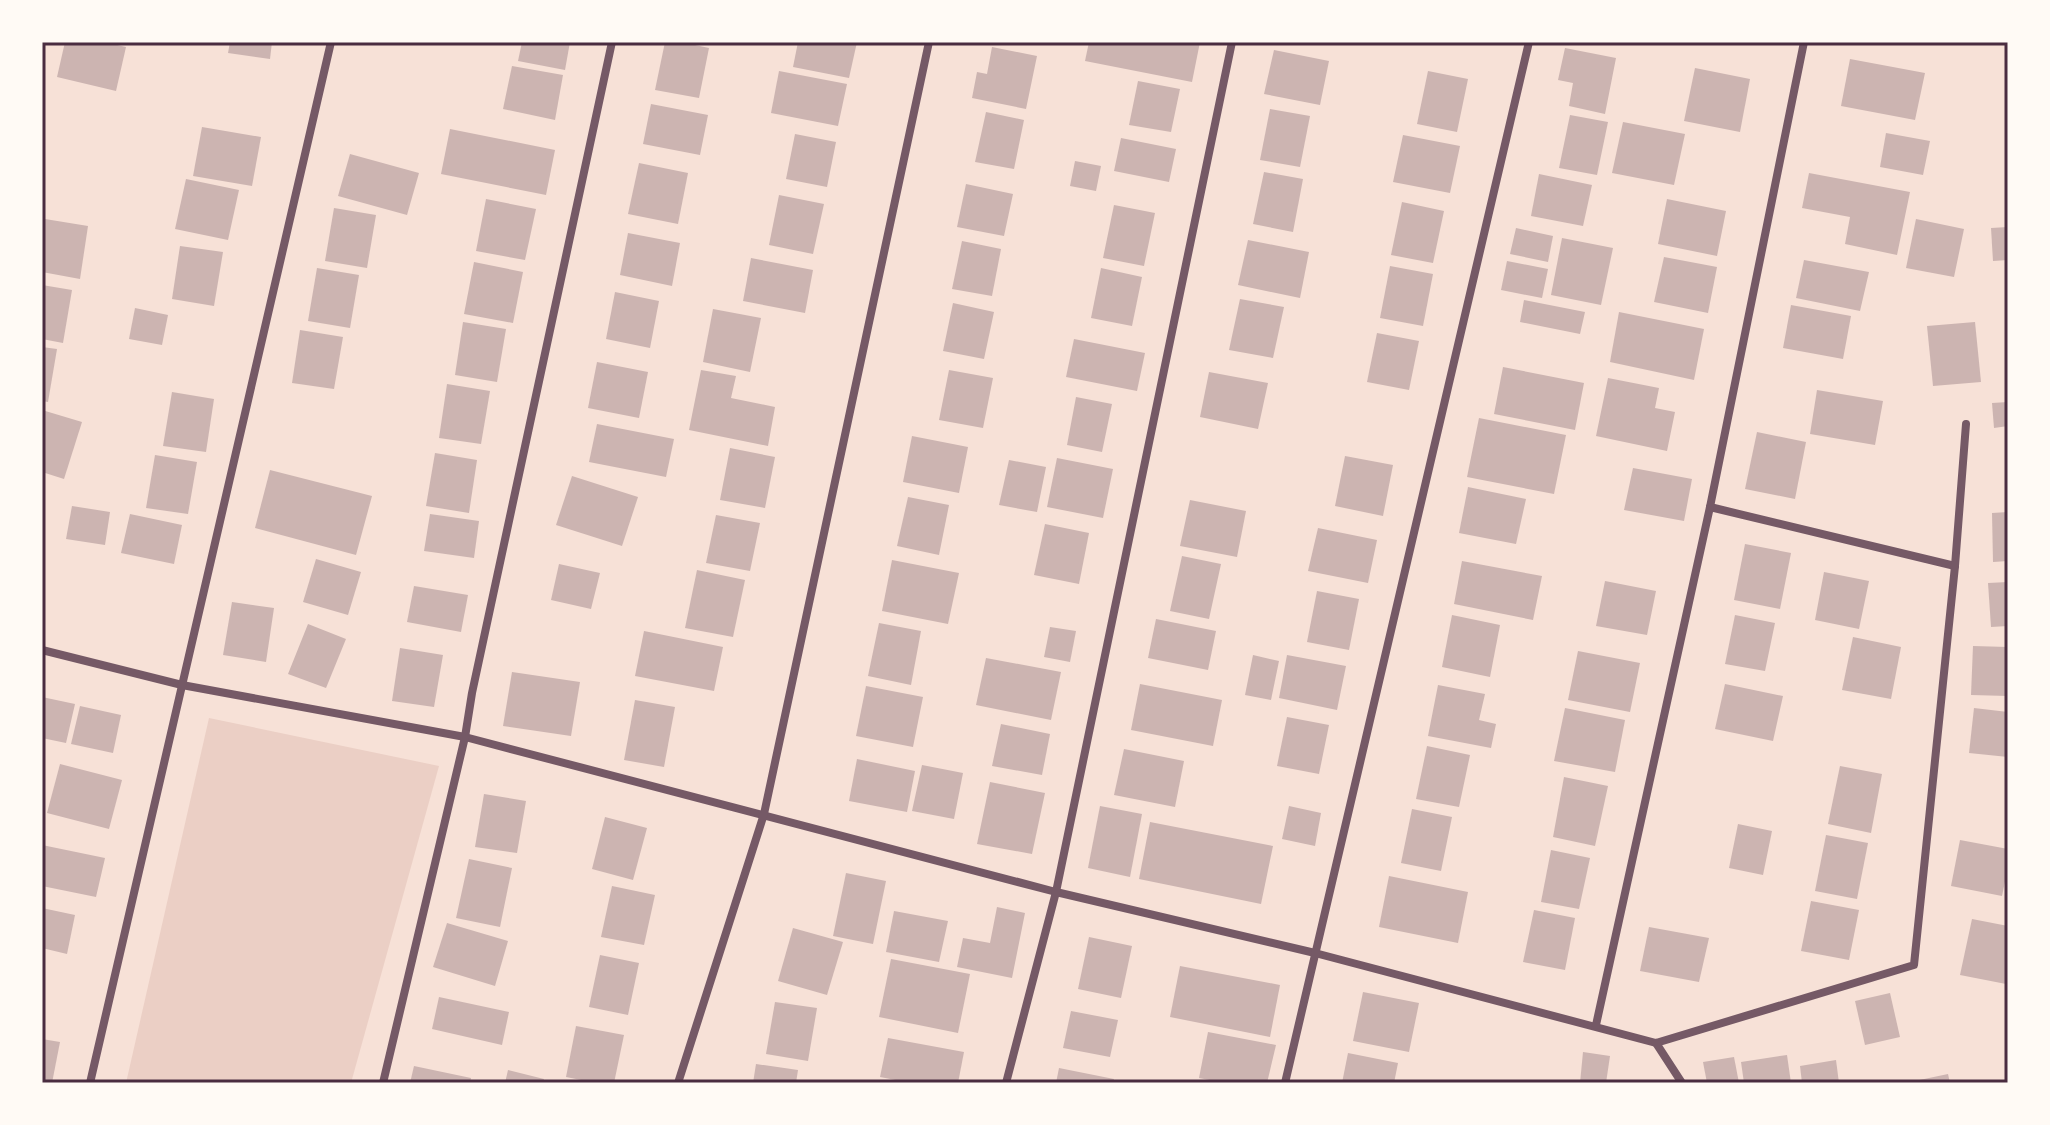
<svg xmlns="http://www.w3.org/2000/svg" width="2050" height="1125" viewBox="0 0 2050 1125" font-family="'Alegreya Sans',sans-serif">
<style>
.green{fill:#ebcfc5}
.building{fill:#ccb4b1}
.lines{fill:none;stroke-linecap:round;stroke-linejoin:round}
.minor{stroke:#755966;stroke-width:8}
.neatline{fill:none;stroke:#4a2c40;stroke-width:3}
</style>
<rect width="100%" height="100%" fill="#f7e1d7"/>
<path class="green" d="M 209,718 L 439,766 L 351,1083 L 126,1083 Z"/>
<g class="building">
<path d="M 65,42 L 104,42 L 126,47 L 116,91 L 57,77 Z"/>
<path d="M 230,42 L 272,42 L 270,59 L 228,53 Z"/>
<path d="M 522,42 L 570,42 L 565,70 L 518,61 Z"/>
<path d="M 665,42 L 681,42 L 709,48 L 699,98 L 655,90 Z"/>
<path d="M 798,42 L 857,42 L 849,78 L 793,67 Z"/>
<path d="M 1089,42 L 1200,42 L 1192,82 L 1085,61 Z"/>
<path d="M 992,47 L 1037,56 L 1026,109 L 972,98 L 977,72 L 987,74 Z"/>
<path d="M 1565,48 L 1616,58 L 1605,114 L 1569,106 L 1573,83 L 1558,80 Z"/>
<path d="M 1274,50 L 1329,61 L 1320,105 L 1264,94 Z"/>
<path d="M 1850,59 L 1925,73 L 1915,120 L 1841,106 Z"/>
<path d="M 512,66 L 563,75 L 555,120 L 503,109 Z"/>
<path d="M 1695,68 L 1750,79 L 1740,132 L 1684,121 Z"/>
<path d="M 779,71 L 847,84 L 838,126 L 771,113 Z"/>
<path d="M 1428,71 L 1468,79 L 1457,132 L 1417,124 Z"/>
<path d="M 1138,81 L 1180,89 L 1171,132 L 1129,125 Z"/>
<path d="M 651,104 L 708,115 L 700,155 L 643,144 Z"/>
<path d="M 1270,109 L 1310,116 L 1300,167 L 1260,160 Z"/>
<path d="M 986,112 L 1024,120 L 1014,169 L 975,162 Z"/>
<path d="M 1570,115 L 1608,122 L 1597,175 L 1559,168 Z"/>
<path d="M 1623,122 L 1685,134 L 1674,185 L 1612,173 Z"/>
<path d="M 202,127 L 261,137 L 252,186 L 193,176 Z"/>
<path d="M 450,129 L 555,150 L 546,195 L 441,174 Z"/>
<path d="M 1886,133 L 1930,141 L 1923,175 L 1880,167 Z"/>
<path d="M 795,134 L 836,142 L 827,187 L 786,179 Z"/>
<path d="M 1403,135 L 1460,146 L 1450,193 L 1393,182 Z"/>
<path d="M 1121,138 L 1176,149 L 1169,182 L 1114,171 Z"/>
<path d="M 350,154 L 419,173 L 407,215 L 338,196 Z"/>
<path d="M 1075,161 L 1101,166 L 1096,191 L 1070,186 Z"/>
<path d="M 639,163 L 688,173 L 678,224 L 628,214 Z"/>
<path d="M 1264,172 L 1303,179 L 1293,232 L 1253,224 Z"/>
<path d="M 1809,173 L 1910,192 L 1897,255 L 1845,244 L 1850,217 L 1802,208 Z"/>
<path d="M 1539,174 L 1592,185 L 1583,226 L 1531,216 Z"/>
<path d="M 186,179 L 239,190 L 228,240 L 175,229 Z"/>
<path d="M 966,184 L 1013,194 L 1004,236 L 957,227 Z"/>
<path d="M 779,195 L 824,204 L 813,254 L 769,245 Z"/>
<path d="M 486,199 L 536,209 L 525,260 L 476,251 Z"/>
<path d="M 1667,199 L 1726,211 L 1717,256 L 1658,244 Z"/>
<path d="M 1402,202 L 1444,211 L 1433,263 L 1391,255 Z"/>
<path d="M 1114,205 L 1155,213 L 1144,266 L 1103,258 Z"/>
<path d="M 334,208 L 376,215 L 367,268 L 325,261 Z"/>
<path d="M 45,219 L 88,226 L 80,279 L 42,272 L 42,241 Z"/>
<path d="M 1916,219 L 1964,229 L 1954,277 L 1906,268 Z"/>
<path d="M 2008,227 L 2008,260 L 1993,261 L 1991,228 Z"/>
<path d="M 1516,228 L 1553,236 L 1548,262 L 1510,254 Z"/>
<path d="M 628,233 L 680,243 L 672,286 L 620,275 Z"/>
<path d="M 1562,238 L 1613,248 L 1601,305 L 1551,295 Z"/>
<path d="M 1248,240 L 1309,252 L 1300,298 L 1238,285 Z"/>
<path d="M 962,241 L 1001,249 L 992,296 L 952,289 Z"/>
<path d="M 180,246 L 223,252 L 214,306 L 172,299 Z"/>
<path d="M 1664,257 L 1717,267 L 1708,313 L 1654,302 Z"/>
<path d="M 751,258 L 813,270 L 805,313 L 743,301 Z"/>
<path d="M 1804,260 L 1869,272 L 1860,311 L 1796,298 Z"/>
<path d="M 1507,261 L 1548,269 L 1542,298 L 1501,290 Z"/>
<path d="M 474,262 L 523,272 L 513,323 L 464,314 Z"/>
<path d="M 1390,266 L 1433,274 L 1423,326 L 1380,318 Z"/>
<path d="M 317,268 L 359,275 L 350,328 L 308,321 Z"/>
<path d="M 1101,268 L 1142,277 L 1132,326 L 1091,318 Z"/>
<path d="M 42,285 L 72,290 L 63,343 L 42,339 Z"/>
<path d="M 615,292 L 659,301 L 650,348 L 606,339 Z"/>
<path d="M 1240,299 L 1284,307 L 1273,358 L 1229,350 Z"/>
<path d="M 1524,300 L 1585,312 L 1580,334 L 1520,322 Z"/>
<path d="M 953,303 L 994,312 L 984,359 L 943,351 Z"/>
<path d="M 1791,305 L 1851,316 L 1843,359 L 1783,348 Z"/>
<path d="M 135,308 L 168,315 L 162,345 L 129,339 Z"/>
<path d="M 713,309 L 761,318 L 750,372 L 703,362 Z"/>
<path d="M 1619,312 L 1704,329 L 1694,380 L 1610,362 Z"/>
<path d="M 463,322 L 506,329 L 497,382 L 455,375 Z"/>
<path d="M 1975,322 L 1981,382 L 1933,386 L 1927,326 Z"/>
<path d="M 300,330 L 343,337 L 334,389 L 292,383 Z"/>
<path d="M 1377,333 L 1419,341 L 1409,390 L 1367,382 Z"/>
<path d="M 1074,339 L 1145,353 L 1137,391 L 1066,377 Z"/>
<path d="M 42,347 L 57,349 L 48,402 L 42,401 Z"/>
<path d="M 597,362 L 648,372 L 639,418 L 588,408 Z"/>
<path d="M 1503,367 L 1584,383 L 1575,430 L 1494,414 Z"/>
<path d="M 701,370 L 736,376 L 731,398 L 775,407 L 768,446 L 689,430 Z"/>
<path d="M 949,370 L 993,378 L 983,428 L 939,420 Z"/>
<path d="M 1209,372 L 1268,383 L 1258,429 L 1200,417 Z"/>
<path d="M 1608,378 L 1659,388 L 1655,408 L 1675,412 L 1667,451 L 1596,436 Z"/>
<path d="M 447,384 L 490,391 L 481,444 L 439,438 Z"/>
<path d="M 1817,390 L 1883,401 L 1875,445 L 1810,434 Z"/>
<path d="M 172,392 L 214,399 L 206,452 L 163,446 Z"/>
<path d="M 1076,397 L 1112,404 L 1102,452 L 1067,445 Z"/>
<path d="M 2008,402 L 2008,426 L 1994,428 L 1992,403 Z"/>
<path d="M 42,410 L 82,422 L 64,479 L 42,472 Z"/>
<path d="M 1479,418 L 1566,435 L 1554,494 L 1467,477 Z"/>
<path d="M 597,424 L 674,439 L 666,477 L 589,462 Z"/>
<path d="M 1757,432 L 1806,442 L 1795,499 L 1745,489 Z"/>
<path d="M 912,436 L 968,447 L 959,493 L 903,482 Z"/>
<path d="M 730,448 L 775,457 L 765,508 L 720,500 Z"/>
<path d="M 435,453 L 477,460 L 469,513 L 426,506 Z"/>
<path d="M 155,455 L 197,462 L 188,514 L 146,508 Z"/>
<path d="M 1345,456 L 1393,465 L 1383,516 L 1335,506 Z"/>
<path d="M 1057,458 L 1113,469 L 1103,518 L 1047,507 Z"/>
<path d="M 1009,460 L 1046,467 L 1037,512 L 999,505 Z"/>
<path d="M 1633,468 L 1692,479 L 1684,521 L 1624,510 Z"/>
<path d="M 270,470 L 372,496 L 356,555 L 255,528 Z"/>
<path d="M 572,476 L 638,497 L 622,546 L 556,525 Z"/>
<path d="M 1468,487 L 1526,499 L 1516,544 L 1459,533 Z"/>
<path d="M 908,497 L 949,505 L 939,555 L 897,546 Z"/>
<path d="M 1190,500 L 1246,511 L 1237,557 L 1180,546 Z"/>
<path d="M 72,506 L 110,512 L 105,545 L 66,539 Z"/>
<path d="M 2008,512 L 2008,561 L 1993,562 L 1992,513 Z"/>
<path d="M 130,514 L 182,525 L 174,564 L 121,553 Z"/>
<path d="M 430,514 L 479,521 L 474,558 L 424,551 Z"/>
<path d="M 716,515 L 760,523 L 750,571 L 706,563 Z"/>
<path d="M 1045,524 L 1089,533 L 1079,584 L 1034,575 Z"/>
<path d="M 1318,528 L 1377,540 L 1368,583 L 1308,571 Z"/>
<path d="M 1745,544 L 1791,553 L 1780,609 L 1734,600 Z"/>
<path d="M 1182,556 L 1221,564 L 1209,619 L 1170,611 Z"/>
<path d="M 316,559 L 361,572 L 348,615 L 303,602 Z"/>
<path d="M 892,560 L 959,573 L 948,624 L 882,611 Z"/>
<path d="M 1462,561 L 1542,576 L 1533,620 L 1454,604 Z"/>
<path d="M 559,564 L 600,573 L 591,609 L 551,600 Z"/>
<path d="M 697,570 L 745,580 L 733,637 L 685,628 Z"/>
<path d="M 1824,572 L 1869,581 L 1859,629 L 1815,620 Z"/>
<path d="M 1605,581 L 1656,591 L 1647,635 L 1596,626 Z"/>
<path d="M 2008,582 L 2008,626 L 1991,627 L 1988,583 Z"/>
<path d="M 414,586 L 468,595 L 461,632 L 407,622 Z"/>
<path d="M 1317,591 L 1359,599 L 1349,650 L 1307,642 Z"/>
<path d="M 232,602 L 274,608 L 266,662 L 223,655 Z"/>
<path d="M 1452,615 L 1500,625 L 1490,677 L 1442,667 Z"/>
<path d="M 1735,615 L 1775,623 L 1765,671 L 1725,664 Z"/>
<path d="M 1156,619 L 1216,631 L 1208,670 L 1148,658 Z"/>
<path d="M 879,623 L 921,631 L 911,685 L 868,676 Z"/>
<path d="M 308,624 L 346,639 L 326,688 L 288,674 Z"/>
<path d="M 1050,627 L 1076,631 L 1070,662 L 1044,657 Z"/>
<path d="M 644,631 L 723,647 L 714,691 L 635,676 Z"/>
<path d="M 1853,637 L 1901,647 L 1891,699 L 1842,690 Z"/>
<path d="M 1973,646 L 2008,647 L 2008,696 L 1971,695 Z"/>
<path d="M 400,648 L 443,655 L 434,707 L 392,701 Z"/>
<path d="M 1578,651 L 1640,663 L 1630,712 L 1568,700 Z"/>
<path d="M 1253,655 L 1279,661 L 1271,700 L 1245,695 Z"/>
<path d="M 1287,655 L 1346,666 L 1337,710 L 1279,698 Z"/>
<path d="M 986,658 L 1061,672 L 1051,720 L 976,705 Z"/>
<path d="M 512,672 L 580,682 L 571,736 L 503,726 Z"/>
<path d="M 1140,684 L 1222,700 L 1213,746 L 1131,730 Z"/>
<path d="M 1725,684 L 1783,696 L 1773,741 L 1715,729 Z"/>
<path d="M 1438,685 L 1485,694 L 1479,720 L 1496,724 L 1491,748 L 1428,736 Z"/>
<path d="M 866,686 L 923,697 L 913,747 L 856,736 Z"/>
<path d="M 42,697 L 75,704 L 66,743 L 42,738 Z"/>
<path d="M 635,700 L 675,707 L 664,767 L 624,760 Z"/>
<path d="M 80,706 L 121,715 L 113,753 L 71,744 Z"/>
<path d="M 1565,708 L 1625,720 L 1615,772 L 1554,761 Z"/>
<path d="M 1974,708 L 2008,712 L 2008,757 L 1969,753 Z"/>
<path d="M 1287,717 L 1329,725 L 1319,774 L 1277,766 Z"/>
<path d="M 1001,724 L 1050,734 L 1042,775 L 992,766 Z"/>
<path d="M 1427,746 L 1470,755 L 1459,807 L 1416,799 Z"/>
<path d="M 1124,749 L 1184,761 L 1175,807 L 1114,795 Z"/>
<path d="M 857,759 L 915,771 L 907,812 L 849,801 Z"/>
<path d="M 60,764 L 122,780 L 109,829 L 47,813 Z"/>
<path d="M 922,765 L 963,773 L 954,819 L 912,811 Z"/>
<path d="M 1840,766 L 1882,774 L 1871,833 L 1828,824 Z"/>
<path d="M 1564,777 L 1608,786 L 1595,846 L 1553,837 Z"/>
<path d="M 990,782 L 1045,793 L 1032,854 L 977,844 Z"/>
<path d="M 484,794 L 526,801 L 517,853 L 475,847 Z"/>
<path d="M 1100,806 L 1142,814 L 1130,877 L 1088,868 Z"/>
<path d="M 1289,806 L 1321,813 L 1315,846 L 1282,839 Z"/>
<path d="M 1412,809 L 1452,817 L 1441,871 L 1401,863 Z"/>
<path d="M 605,817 L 647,828 L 633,880 L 592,869 Z"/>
<path d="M 1150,822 L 1273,846 L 1261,904 L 1139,879 Z"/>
<path d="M 1738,824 L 1772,831 L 1763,875 L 1729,868 Z"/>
<path d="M 1826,835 L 1868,843 L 1857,899 L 1815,891 Z"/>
<path d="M 1960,840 L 2008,849 L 2008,867 L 2002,896 L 1951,886 Z"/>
<path d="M 42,845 L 105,858 L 96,897 L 42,886 Z"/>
<path d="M 1551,850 L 1590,858 L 1579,909 L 1541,902 Z"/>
<path d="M 469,859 L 512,868 L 500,927 L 456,918 Z"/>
<path d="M 846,873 L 886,881 L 873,944 L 833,936 Z"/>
<path d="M 1389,876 L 1468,892 L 1458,943 L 1379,927 Z"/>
<path d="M 612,886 L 655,895 L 644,945 L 601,937 Z"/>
<path d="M 1811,901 L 1859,910 L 1849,960 L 1801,951 Z"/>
<path d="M 997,907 L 1025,913 L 1012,978 L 957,967 L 963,938 L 990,943 Z"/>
<path d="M 42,908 L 75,915 L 67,954 L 42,948 Z"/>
<path d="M 1534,910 L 1575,918 L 1565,970 L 1523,962 Z"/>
<path d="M 894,911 L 948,921 L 939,962 L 886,952 Z"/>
<path d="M 1972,919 L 2008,926 L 2006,984 L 1960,975 Z"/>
<path d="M 447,923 L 508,941 L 495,986 L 433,967 Z"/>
<path d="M 1649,927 L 1709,938 L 1699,982 L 1640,971 Z"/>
<path d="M 793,928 L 843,942 L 827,995 L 778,981 Z"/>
<path d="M 1089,937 L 1132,946 L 1121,998 L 1078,989 Z"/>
<path d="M 600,955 L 639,963 L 628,1015 L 589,1007 Z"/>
<path d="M 891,959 L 970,974 L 958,1033 L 879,1017 Z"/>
<path d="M 1180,966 L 1280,985 L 1270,1037 L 1170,1017 Z"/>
<path d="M 1363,992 L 1419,1003 L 1409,1052 L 1353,1041 Z"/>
<path d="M 1890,993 L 1900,1037 L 1865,1045 L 1855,1001 Z"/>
<path d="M 439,997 L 509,1012 L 502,1045 L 432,1029 Z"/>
<path d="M 775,1002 L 817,1008 L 808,1061 L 766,1054 Z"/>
<path d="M 1071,1011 L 1118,1020 L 1110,1057 L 1063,1048 Z"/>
<path d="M 576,1026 L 624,1035 L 614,1083 L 596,1083 L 566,1077 Z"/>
<path d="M 1208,1032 L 1276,1045 L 1267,1083 L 1225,1083 L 1199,1078 Z"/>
<path d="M 888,1038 L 964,1052 L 958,1083 L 911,1083 L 880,1077 Z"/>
<path d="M 42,1039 L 60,1042 L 52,1083 L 42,1083 Z"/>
<path d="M 1583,1052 L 1610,1056 L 1606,1083 L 1580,1083 Z"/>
<path d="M 1348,1053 L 1398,1063 L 1394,1083 L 1342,1083 Z"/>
<path d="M 1787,1055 L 1791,1083 L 1744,1083 L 1741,1062 Z"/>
<path d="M 1734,1057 L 1739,1083 L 1707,1083 L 1703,1062 Z"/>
<path d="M 1836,1060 L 1839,1083 L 1802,1083 L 1800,1066 Z"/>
<path d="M 756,1064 L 798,1070 L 796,1083 L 753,1083 Z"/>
<path d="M 414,1066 L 471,1078 L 470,1083 L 410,1083 Z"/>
<path d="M 1059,1068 L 1114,1079 L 1113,1083 L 1056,1083 Z"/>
<path d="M 508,1070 L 544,1079 L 543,1083 L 505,1083 Z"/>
<path d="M 1948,1074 L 1950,1083 L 1911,1083 L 1910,1082 Z"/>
</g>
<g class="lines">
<g class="minor">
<path d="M 1710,507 L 1955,566"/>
<path d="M 42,650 L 182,685 L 465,737 L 1056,892 L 1315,953 L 1656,1043 L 1914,965 L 1955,566 L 1966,424"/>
<path d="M 1596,1025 L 1710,507 L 1804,42"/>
<path d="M 1656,1043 L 1682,1083"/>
<path d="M 90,1083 L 331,42"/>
<path d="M 383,1083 L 465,737 L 472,693 L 612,42"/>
<path d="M 678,1083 L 764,814 L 929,42"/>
<path d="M 1006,1083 L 1056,892 L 1232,42"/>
<path d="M 1285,1083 L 1529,42"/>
</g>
</g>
<rect width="2050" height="1125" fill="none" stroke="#fffaf5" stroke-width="88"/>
<rect x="44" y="44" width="1962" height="1037" class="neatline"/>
</svg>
